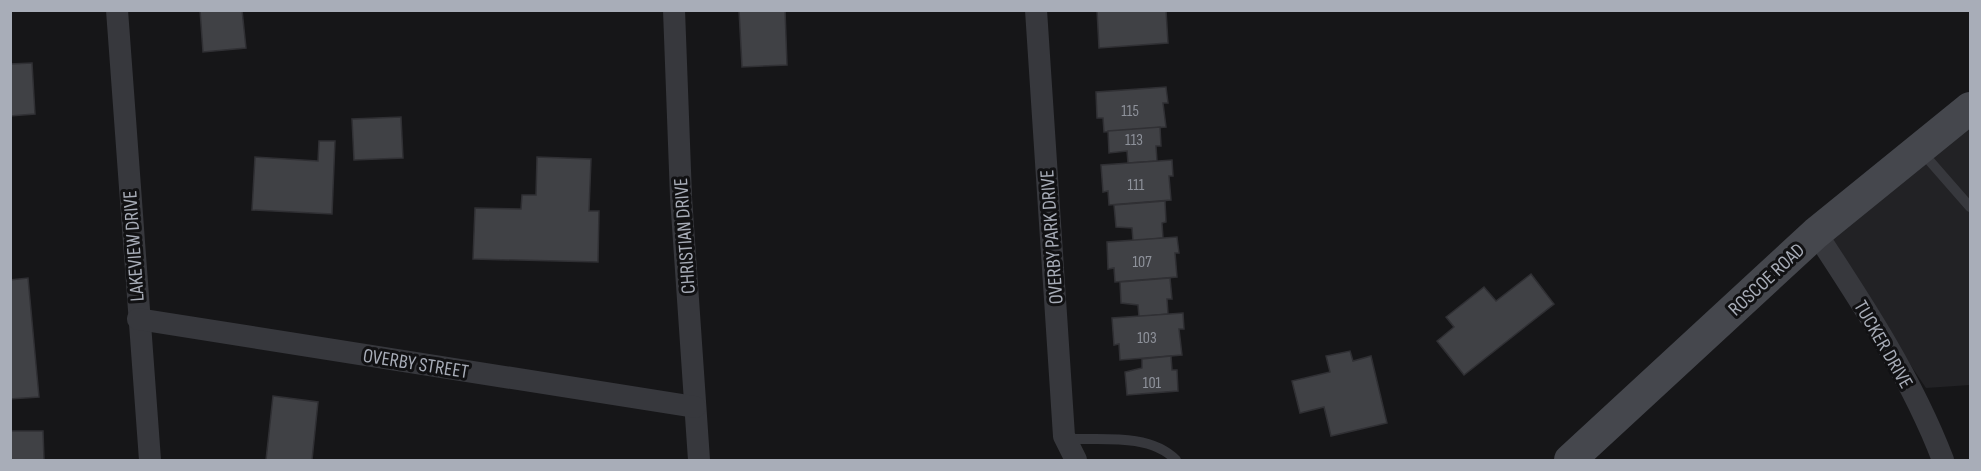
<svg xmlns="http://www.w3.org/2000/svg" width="1981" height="471" viewBox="0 0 1981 471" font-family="'Sofia Sans Condensed',sans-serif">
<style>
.built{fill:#222225}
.building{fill:#404145;stroke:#303034;stroke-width:1.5}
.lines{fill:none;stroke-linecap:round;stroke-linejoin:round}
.service{stroke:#37383d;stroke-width:10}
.minor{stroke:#37383d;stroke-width:22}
.secondary{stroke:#45474d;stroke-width:32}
.labels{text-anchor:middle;stroke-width:6;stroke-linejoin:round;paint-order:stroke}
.number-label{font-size:16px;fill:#8e929b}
.street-label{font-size:20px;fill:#a8adb8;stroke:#111113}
</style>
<rect width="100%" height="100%" fill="#161618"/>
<path class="built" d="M 1970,107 L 1970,385 L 1926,388 L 1821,232 Z"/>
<g class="building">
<path d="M 200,10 L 242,10 L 246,48 L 203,52 Z"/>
<path d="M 739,10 L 785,10 L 787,65 L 742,67 Z"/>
<path d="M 1097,10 L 1166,10 L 1168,43 L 1099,48 Z"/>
<path d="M 32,63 L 35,114 L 10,116 L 10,64 Z"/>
<path d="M 1166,87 L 1168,103 L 1163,103 L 1166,127 L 1104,132 L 1103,118 L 1097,118 L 1096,92 Z"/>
<path d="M 401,117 L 403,158 L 354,160 L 352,119 Z"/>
<path d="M 1160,127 L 1161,146 L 1156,146 L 1157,161 L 1128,163 L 1127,151 L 1109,153 L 1108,131 Z"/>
<path d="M 319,141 L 335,141 L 332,214 L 252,210 L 255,157 L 318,161 Z"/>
<path d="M 537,157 L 591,159 L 589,211 L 599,211 L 598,262 L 473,259 L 475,208 L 521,209 L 522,195 L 536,195 Z"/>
<path d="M 1172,160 L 1173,176 L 1169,176 L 1171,200 L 1109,205 L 1108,191 L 1103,192 L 1101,165 Z"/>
<path d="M 1165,201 L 1166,222 L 1162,223 L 1163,238 L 1133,241 L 1132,228 L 1116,227 L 1114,205 Z"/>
<path d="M 1177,237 L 1179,253 L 1175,253 L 1177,277 L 1115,282 L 1114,268 L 1108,269 L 1107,242 Z"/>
<path d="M 1531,274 L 1554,304 L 1464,375 L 1437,341 L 1454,327 L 1446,317 L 1484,287 L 1496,301 Z"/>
<path d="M 28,278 L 39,397 L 10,399 L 10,280 Z"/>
<path d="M 1170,278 L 1172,299 L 1167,299 L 1168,314 L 1139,317 L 1138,305 L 1121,303 L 1120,282 Z"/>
<path d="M 1183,313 L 1184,329 L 1179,329 L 1182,355 L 1120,360 L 1119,344 L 1114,345 L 1112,318 Z"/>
<path d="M 1350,351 L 1353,361 L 1371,356 L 1387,423 L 1331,436 L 1324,407 L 1300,413 L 1292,381 L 1330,372 L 1326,356 Z"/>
<path d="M 1171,356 L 1172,370 L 1177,370 L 1178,391 L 1127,395 L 1125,372 L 1142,368 L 1142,359 Z"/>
<path d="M 273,396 L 318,402 L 312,460 L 266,460 Z"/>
<path d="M 10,431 L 43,431 L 44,460 L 10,460 Z"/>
</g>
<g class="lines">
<g class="service">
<path d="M 1921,151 L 1970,207"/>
<path d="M 1066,439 C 1101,440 1150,433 1176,460"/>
</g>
<g class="minor">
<path d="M 117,10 L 150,460"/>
<path d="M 674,10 L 681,197 L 699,460"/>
<path d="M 1036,10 L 1064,436 L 1076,460"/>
<path d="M 1816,233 C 1864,306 1912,379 1943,460"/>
<path d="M 138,319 L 695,407"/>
</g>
<path class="secondary" d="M 1570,460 L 1816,233 L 1970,108"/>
</g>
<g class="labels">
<g class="number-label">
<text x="1130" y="116">115</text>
<text x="1134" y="145">113</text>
<text x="1136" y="190">111</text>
<text x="1142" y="267">107</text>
<text x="1147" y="343">103</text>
<text x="1152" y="388">101</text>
</g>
<g class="street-label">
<text transform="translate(684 236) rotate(-94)" y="7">CHRISTIAN DRIVE</text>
<text transform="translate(1051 237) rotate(-94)" y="7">OVERBY PARK DRIVE</text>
<text transform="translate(133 246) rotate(-94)" y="7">LAKEVIEW DRIVE</text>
<text transform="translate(1766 279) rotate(-43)" y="7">ROSCOE ROAD</text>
<text transform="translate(1884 344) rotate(60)" y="7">TUCKER DRIVE</text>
<text transform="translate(416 363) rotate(9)" y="7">OVERBY STREET</text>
</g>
</g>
<rect width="1981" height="471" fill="none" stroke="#a8adb8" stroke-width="24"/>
</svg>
